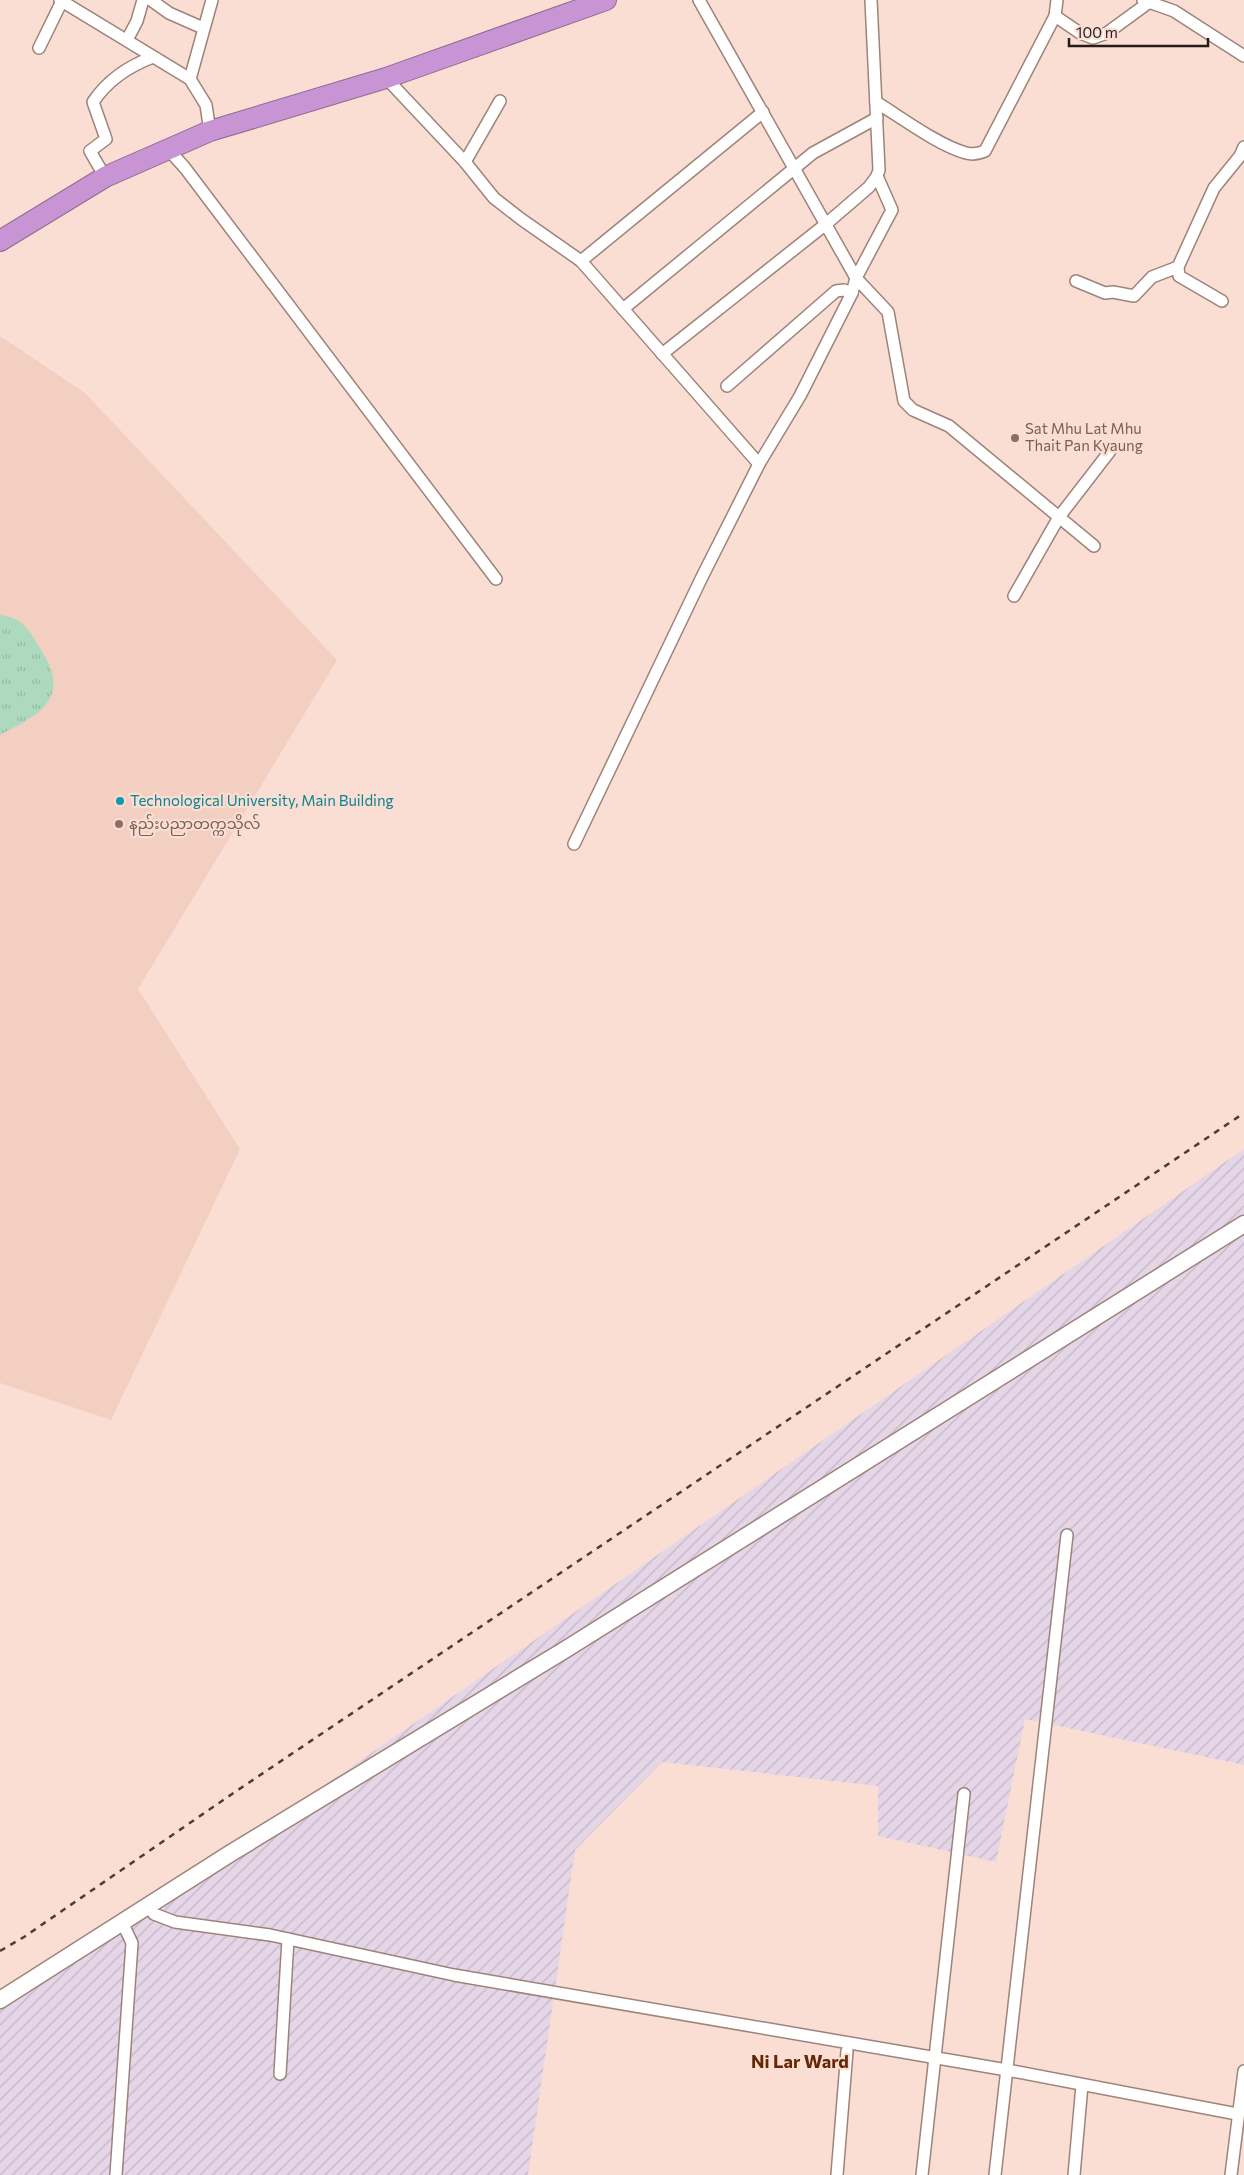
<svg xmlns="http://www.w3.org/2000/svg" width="1244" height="2175" viewBox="0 0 1244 2175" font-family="Commissioner,'Noto Sans Myanmar',sans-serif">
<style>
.industrial{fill:url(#industrial-furrows)}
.built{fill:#f3cfc1}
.grass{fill:url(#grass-tufts)}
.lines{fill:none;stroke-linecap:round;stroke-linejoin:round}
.street-casing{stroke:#9d837a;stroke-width:14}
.secondary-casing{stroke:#9d837a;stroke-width:19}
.highway-casing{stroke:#8f6a92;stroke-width:22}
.street{stroke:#fff;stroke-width:11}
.secondary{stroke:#fff;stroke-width:16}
.highway{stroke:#c894d3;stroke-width:20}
.rail{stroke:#4a3d39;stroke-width:2.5;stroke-dasharray:6 6;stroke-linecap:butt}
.education-dot{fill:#8d6e63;stroke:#faded3;stroke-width:2}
.culture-dot{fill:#0f9aa8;stroke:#faded3;stroke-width:2}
.labels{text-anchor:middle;stroke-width:4.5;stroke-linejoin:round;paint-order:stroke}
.education-label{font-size:15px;fill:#785e54;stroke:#faded3;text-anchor:start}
.culture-label{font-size:15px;fill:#0d838f;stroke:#faded3;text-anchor:start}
.quarter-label{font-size:18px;font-weight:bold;fill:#652507;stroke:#faded3}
</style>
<defs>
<pattern id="industrial-furrows" width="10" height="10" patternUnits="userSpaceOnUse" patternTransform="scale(1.25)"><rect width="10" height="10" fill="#e4d5e7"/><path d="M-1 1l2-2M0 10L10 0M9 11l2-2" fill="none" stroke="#c3b6c5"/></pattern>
<pattern id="grass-tufts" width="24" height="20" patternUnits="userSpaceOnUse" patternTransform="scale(1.25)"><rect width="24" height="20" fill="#addabe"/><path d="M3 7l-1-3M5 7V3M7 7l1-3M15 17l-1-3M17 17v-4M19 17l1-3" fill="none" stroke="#95baa3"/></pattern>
</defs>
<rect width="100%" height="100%" fill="#faded3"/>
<path class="industrial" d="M 1244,1149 L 1244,1765 L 1025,1719 L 996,1862 L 878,1836 L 878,1786 L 662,1762 L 575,1850 L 528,2175 L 0,2175 L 0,2010 Z"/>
<path class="built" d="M 0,336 L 85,393 L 337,660 L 138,989 L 240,1149 L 111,1420 L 0,1383 Z"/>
<path class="grass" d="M 0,615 C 22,617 29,630 40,648 C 52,668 62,687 43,708 C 34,718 12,728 0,735 Z"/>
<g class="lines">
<defs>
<g id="street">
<path d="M 60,0 L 190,79 L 206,105 L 210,131"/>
<path d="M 151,0 L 169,13 L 203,28"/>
<path d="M 699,0 L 856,278 L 888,312 L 904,401 L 913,410 L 949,426 L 1094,546"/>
<path d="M 1143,0 L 1174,11 L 1244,56"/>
<path d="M 1055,16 L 1080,33 L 1093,38 L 1107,33 L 1148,3"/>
<path d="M 127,40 L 137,21 L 143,0"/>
<path d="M 39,48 L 62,1"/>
<path d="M 386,78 L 465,162 L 494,198 L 521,219 L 581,261 L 759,464"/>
<path d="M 190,79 L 212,0"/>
<path d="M 876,102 C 902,118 938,145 966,153 C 973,155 978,154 985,151 L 1055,16 L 1057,0"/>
<path d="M 168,149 L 185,168 L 496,579"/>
<path d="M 465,162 L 500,101"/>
<path d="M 105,177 L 90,151 L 106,139 L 93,102 C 107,81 129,66 153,57"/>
<path d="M 581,261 L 763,112"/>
<path d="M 1076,281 L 1105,293 L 1113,292 L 1134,296 L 1152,277 L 1178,267"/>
<path d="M 1222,301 L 1179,276 L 1178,267 L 1214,188 L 1240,156 L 1244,147"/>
<path d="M 623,309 L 813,153 L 877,118"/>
<path d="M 662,354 L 826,224 L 869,187 L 877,176 L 879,170 L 871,0"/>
<path d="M 727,386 L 836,291 L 844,290 L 852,293"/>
<path d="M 1014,596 L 1059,517 L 1110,451"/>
<path d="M 574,844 L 702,577 L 759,464 L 800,396 L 852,293 L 856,278 L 892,210 L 877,176"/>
<path d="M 148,1906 L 154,1914 L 175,1922 L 270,1935 L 454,1975 L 1007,2070 L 1237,2114"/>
<path d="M 280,2074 L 288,1939"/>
<path d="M 116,2175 L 132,1943 L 122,1922"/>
<path d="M 837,2175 L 847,2051"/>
<path d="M 922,2175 L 964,1794"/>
<path d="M 995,2175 L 1067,1535"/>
<path d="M 1074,2175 L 1082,2085"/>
<path d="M 1231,2175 L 1244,2071"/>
</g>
<path id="secondary" d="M 0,2000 L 231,1853 L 563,1651 L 1244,1224"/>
<path id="highway" d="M 0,241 L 105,177 L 210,131 L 386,78 L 606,0"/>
</defs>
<use href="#street" class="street-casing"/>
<use href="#secondary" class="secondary-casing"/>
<use href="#highway" class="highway-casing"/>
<use href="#street" class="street"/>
<use href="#secondary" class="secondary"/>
<use href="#highway" class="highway"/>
<path class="rail" d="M 0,1951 L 24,1937 L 232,1794 L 1244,1113"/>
</g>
<g class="education-dot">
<circle cx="1015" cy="438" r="5"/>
<circle cx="119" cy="824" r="5"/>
</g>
<circle class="culture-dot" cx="120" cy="801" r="5"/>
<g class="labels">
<g class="education-label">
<text x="1025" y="434">Sat Mhu Lat Mhu<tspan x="1025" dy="17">Thait Pan Kyaung</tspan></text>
<text x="129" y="829">နည်းပညာတက္ကသိုလ်</text>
</g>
<g class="culture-label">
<text x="130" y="806">Technological University, Main Building</text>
</g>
<g class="quarter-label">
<text x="800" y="2068">Ni Lar Ward</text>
</g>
</g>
<path d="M1069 38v8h139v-8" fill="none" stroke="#251b18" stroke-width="2.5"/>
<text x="1076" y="38" font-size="15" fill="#251b18" stroke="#faded3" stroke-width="4" paint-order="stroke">100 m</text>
</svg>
